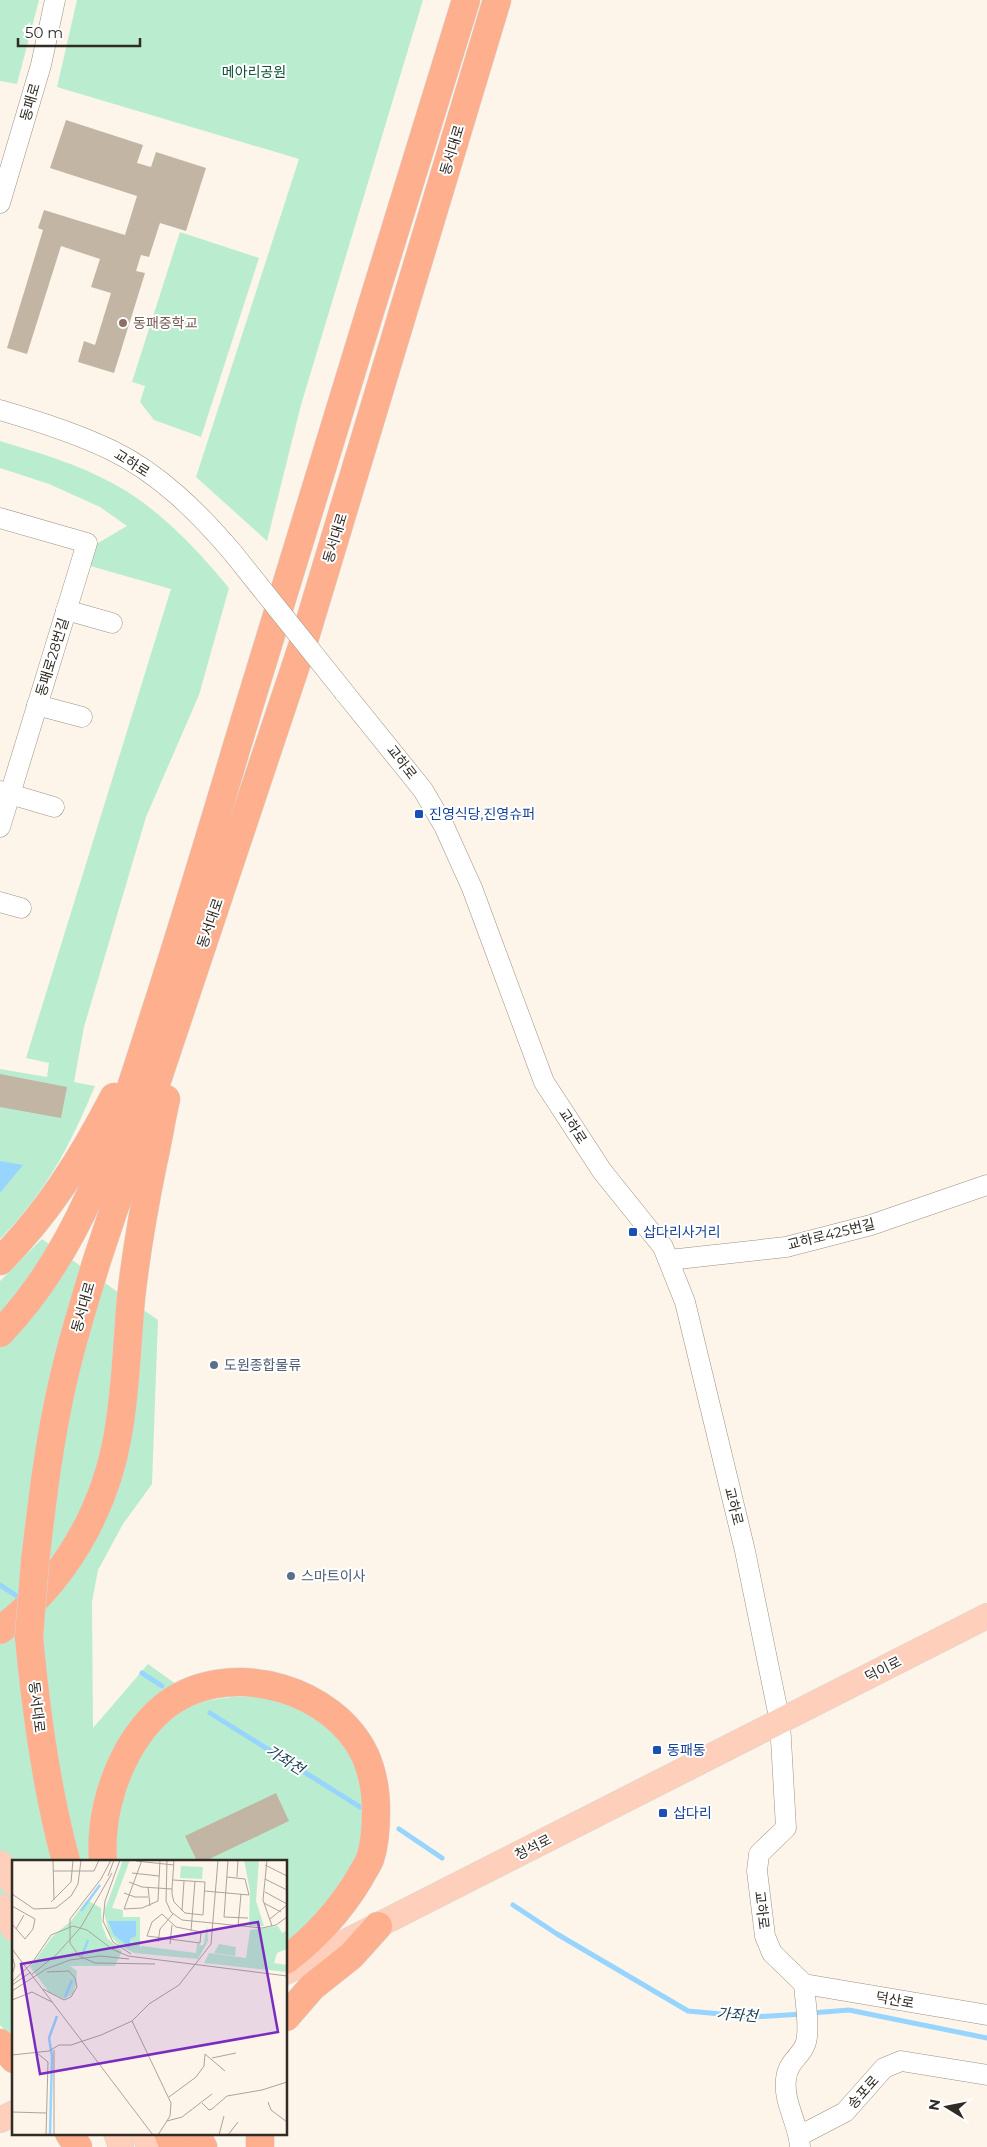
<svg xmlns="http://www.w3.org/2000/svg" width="987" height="2147" viewBox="0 0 987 2147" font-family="Montserrat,'Noto Sans KR',sans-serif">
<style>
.green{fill:#baedcf}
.water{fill:#97d5fe}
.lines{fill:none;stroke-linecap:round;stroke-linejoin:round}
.stream{stroke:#97d5fe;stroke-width:5}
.building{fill:#c2b5a4}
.minor-casing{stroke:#9e9181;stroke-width:21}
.major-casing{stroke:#d6d5d3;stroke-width:26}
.highway-casing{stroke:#d6d5d3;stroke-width:29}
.minor{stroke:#fff;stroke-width:20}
.major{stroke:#fecfbb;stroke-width:25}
.highway{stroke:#feaf8e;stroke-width:28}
.minor-bridge-casing{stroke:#9e9181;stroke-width:21;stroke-linecap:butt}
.highway-bridge-casing{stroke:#d6d5d3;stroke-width:29;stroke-linecap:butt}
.minor-bridge{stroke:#fff;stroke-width:20}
.highway-bridge{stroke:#feaf8e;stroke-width:28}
.education-dot{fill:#8d6e63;stroke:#fff;stroke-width:2}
.transit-dot{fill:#1a4fb4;stroke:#fff;stroke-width:2}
.service-dot{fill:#5c6f8a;stroke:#fff;stroke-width:2}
.labels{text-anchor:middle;stroke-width:4;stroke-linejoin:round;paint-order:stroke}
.park-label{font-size:14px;fill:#0e5134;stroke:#fff}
.street-label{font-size:14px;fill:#302b24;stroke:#fff}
.education-label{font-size:14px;fill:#785e54;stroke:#fff;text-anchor:start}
.transit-label{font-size:14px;fill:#164399;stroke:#fff;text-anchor:start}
.service-label{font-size:14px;fill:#4e5e75;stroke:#fff;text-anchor:start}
.water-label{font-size:15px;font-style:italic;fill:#1b3d53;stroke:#fff}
.inset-river{fill:none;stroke:#97d5fe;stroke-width:2.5}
.inset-road{fill:none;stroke:#aba49b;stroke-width:1}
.view{fill:#7b2cbf;fill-opacity:0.15;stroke:#7b2cbf;stroke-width:2.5}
.inset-edge{fill:none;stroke:#302b24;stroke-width:2.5}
</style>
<rect width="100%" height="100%" fill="#fdf5ea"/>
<g class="green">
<path d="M 0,0 L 39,0 L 17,84 L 0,81 Z"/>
<path d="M 77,0 L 423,0 L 301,405 L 267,541 L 196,477 L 299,159 L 57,87 Z"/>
<path d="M 180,232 L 259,258 L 201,437 L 154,420 L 140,402 L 145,386 L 132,382 Z"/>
<path d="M 0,441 C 39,453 78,464 114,484 C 156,506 199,551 229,588 L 199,695 L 146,817 L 84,1027 L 74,1082 L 95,1086 C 70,1146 46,1192 0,1239 L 0,1069 L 47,1077 L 49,1063 L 26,1058 L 171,589 L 87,565 L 93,546 L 127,526 L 100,507 L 49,484 L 0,468 Z"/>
<path d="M 42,1239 L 158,1320 L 152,1484 L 123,1524 L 98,1570 L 92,1602 L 93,1728 L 148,1664 L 201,1702 C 259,1689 308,1697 346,1747 C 355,1759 365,1776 366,1791 C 367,1807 364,1837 362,1852 C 360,1860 332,1906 326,1914 C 318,1924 297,1936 286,1944 L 286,1861 L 14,1861 L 14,2040 L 0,2025 L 0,1281 Z"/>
</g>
<path class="water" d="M 0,1161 L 23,1165 L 0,1193 Z"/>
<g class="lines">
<g class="stream">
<path d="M 0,1585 L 23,1600"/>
<path d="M 142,1673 L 162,1686"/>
<path d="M 210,1713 L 360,1807"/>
<path d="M 399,1829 L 442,1858"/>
<path d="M 513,1905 L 557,1934 L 688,2011 L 753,2017 L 803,2014"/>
<path d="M 811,2013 L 849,2010 L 987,2038"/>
</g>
</g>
<g class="building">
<path d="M 66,120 L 143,145 L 137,163 L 151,167 L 156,152 L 206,168 L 186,231 L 160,223 L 149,257 L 141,255 L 136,271 L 145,273 L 114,373 L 78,362 L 84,341 L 95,345 L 111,293 L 91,287 L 100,259 L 61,246 L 27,354 L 7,348 L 43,230 L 38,228 L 44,210 L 125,235 L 137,196 L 50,168 Z"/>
<path d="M 0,1074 L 67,1087 L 61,1118 L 0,1107 Z"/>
<path d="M 276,1793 L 289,1821 L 205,1861 L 197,1861 L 185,1836 Z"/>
</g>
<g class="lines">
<defs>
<g id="minor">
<path d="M 0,203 L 41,65 L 55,0"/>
<path d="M 0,410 C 38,421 76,433 111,450 C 159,473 199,513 233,553"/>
<path d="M 0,518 L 87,543 L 0,827"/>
<path d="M 66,610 L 112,623"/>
<path d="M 344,692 L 423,790 L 444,826 L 472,888 L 544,1082 L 602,1171 L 663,1247 L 685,1302 L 745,1551 L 780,1722 L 786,1828 L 759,1854 L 757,1871 L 765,1936 L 772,1953 L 804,1984 C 805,2000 810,2028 806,2042 C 802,2057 788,2060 786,2079 C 783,2103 799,2124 800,2147"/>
<path d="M 37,705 L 82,717"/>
<path d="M 0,791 L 54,807"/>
<path d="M 0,902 L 21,908"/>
<path d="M 669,1260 L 786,1247 L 871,1225 L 987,1185"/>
<path d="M 804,1984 L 987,2015"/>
<path d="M 799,2136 L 845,2112 L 884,2068 L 901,2061 L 987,2075"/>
</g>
<g id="major">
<path d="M 0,1863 L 14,1885"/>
<path d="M 0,1907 L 14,1929"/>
<path d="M 286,1972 L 987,1616"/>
<path d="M 0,2120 L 14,2113"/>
<path d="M 116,2133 L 121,2147"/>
<path d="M 143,2133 L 150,2147"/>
</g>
<g id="highway">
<path d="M 0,1261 C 48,1213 83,1157 114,1097"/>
<path d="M 0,1333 C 84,1246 118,1128 154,1016 C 184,923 212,830 240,736 C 315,491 390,245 466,0"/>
<path d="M 35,1562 C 42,1502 49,1441 63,1381 C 72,1340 85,1300 97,1260 L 303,644 L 497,0"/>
<path d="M 0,1630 C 63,1584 105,1511 118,1434 C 126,1389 127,1343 131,1298 C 136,1253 144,1207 153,1163 C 158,1142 161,1120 166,1099"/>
<path d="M 29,1637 C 36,1712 46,1788 66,1861"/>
<path d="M 103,1861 C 100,1823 110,1784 128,1751 C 140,1730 154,1712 175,1699 C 237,1661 334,1690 365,1755 C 373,1773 376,1791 376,1811 C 376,1826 375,1844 370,1859 C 367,1866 362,1873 359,1879 C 339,1912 316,1937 286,1960"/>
<path d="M 286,2017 L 312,1987 L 351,1956 L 378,1926"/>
<path d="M 0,2043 L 14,2059"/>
<path d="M 69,2133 L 78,2147"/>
<path d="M 168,2133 L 174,2147"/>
<path d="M 196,2133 L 203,2147"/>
<path d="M 260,2133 L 260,2147"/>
</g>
</defs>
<use href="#minor" class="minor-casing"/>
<use href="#major" class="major-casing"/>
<use href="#highway" class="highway-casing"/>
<use href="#minor" class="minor"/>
<use href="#major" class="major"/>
<use href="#highway" class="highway"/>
<defs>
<path id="minor-bridge" d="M 233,553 L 344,692"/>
<path id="highway-bridge" d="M 29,1637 L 35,1562"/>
</defs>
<use href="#minor-bridge" class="minor-bridge-casing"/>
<use href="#highway-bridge" class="highway-bridge-casing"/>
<use href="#minor-bridge" class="minor-bridge"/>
<use href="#highway-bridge" class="highway-bridge"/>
</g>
<circle class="education-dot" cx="123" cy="323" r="5"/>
<g class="transit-dot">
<rect x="414" y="809" width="10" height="10" rx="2.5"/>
<rect x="628" y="1227" width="10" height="10" rx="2.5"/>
<rect x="652" y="1745" width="10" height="10" rx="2.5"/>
<rect x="658" y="1808" width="10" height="10" rx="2.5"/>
</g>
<g class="service-dot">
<circle cx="214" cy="1365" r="5"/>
<circle cx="291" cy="1576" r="5"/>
</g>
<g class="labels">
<g class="park-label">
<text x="254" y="77">메아리공원</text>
</g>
<g class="street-label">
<text transform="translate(30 102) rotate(-74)" y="5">동패로</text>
<text transform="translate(452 150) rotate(-73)" y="5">동서대로</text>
<text transform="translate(132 463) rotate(32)" y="5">교하로</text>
<text transform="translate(335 538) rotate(-73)" y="5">동서대로</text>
<text transform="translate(52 657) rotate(-73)" y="5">동패로28번길</text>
<text transform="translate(402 762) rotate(52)" y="5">교하로</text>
<text transform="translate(210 923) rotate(-71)" y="5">동서대로</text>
<text transform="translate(573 1126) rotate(57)" y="5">교하로</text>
<text transform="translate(831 1234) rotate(-14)" y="5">교하로425번길</text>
<text transform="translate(83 1307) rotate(-74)" y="5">동서대로</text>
<text transform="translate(734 1506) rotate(76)" y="5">교하로</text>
<text transform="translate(883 1669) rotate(-27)" y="5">덕이로</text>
<text transform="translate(37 1707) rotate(83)" y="5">동서대로</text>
<text transform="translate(533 1847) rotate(-27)" y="5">청석로</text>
<text transform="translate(762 1910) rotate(83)" y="5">교하로</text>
<text transform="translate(895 2000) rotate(10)" y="5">덕산로</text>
<text transform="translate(863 2092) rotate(-48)" y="5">송포로</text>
</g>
<g class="education-label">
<text x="133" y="328">동패중학교</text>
</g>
<g class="transit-label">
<text x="429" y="819">진영식당,진영슈퍼</text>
<text x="643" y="1237">삽다리사거리</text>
<text x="667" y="1755">동패동</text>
<text x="673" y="1818">삽다리</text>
</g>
<g class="service-label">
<text x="224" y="1370">도원종합물류</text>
<text x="301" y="1581">스마트이사</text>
</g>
<g class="water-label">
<text transform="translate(285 1760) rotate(32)" y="5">가좌천</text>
<text transform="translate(737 2015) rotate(4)" y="5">가좌천</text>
</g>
</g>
<g transform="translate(12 1860)">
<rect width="275" height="275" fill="#fdf5ea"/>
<path d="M 111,0 L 118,0 L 100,48 L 111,50 L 111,57 L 128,57 L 128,88 L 130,86 L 184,93 L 185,83 L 190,86 L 192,83 L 195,65 L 196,81 L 186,99 L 122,93 L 107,85 L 97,74 L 92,52 ZM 232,0 L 247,0 L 244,41 L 252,66 L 237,66 L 238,31 ZM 169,6 L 191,7 L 190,19 L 168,18 ZM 75,40 L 89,48 L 90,65 L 95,78 L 110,91 L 103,106 L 58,106 L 65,111 L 64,124 L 61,134 L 52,139 L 37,132 L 18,107 L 40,77 L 59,61 ZM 266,66 L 270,73 L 275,70 L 275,89 L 265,93 L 262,103 L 275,105 L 275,112 L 192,103 L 197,93 L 234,98 L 238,70 ZM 207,84 L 224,87 L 223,96 L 202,93 Z" fill="#baedcf"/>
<path d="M 96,61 L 124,61 L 124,76 L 118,79 L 118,88 L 102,75 Z" fill="#97d5fe"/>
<path class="inset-river" d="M 69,51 L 88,25M 70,96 L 76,80M 53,137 L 60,120M 38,275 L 40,196 L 37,178 L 45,156"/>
<path class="inset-road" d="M 41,0 L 42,40M 99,0 L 89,19 L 58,59 L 58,83 L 67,96 L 83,103 L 143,104M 108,0 L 93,41 L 91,61 L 101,82 L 119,94M 130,0 L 112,49 L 130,48 L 146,41 L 148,0M 155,0 L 154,41 L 159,52 L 170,60 L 250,68 L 264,65 L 275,57M 216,0 L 212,57 L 236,58M 255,0 L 251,40 L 260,66M 124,1 L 162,5M 253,5 L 275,16M 41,11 L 82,11 L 87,0M 120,13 L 147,16M 96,16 L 102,0M 225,17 L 226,0M 253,19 L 275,30M 161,20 L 193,22 L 191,55 L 173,53 L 162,42 L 160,34 L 160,29 L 162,0M 117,22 L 130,27 L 160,29M 136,27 L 138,46M 193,31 L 237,35 L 233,19 L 215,17M 253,32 L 275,44M 112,33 L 123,37 L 136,37M 0,34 L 22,49 L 44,48 L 59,36 L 66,24 L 69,0M 39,42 L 59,22 L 61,0M 252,43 L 269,52M 0,46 L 23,59 L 21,69 L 13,79 L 0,64M 170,51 L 172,21M 150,54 L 164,67 L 189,72 L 188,83 L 135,76 L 140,62 ZM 258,59 L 275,45M 226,67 L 229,34M 4,69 L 12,55M 179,71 L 183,21M 146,82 L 148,69 L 161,54M 158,84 L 160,65M 0,89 L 141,275M 0,96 L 3,106 L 0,114M 19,115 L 45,94 L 69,67 L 100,13M 0,122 L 20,103 L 39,75 L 61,66 L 75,70 L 100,89 L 116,96 L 275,116M 0,125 L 19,112M 31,129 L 52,140 L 59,137 L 65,127 L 63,118 L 57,111 L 35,112M 0,131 L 34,109 L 58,100 L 88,96 L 117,99M 0,140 L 20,132 L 40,142M 120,161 L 159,243 L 158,256 L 146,275M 25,193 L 36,202 L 34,275M 0,195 L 37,191 L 47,185 L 59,185 L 89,175 L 120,161 L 137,144 L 167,125 L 199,84 L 206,0M 200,198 L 224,193M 157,237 L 184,217 L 192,206 L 193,194 L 213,211M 256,242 L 259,250 L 275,262M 190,243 L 197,250 L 200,249 L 215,236 L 250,230 L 275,222M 0,252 L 34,253M 155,261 L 170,257 L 200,234M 42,275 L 42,190M 207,275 L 212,256M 216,275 L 226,262"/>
<path class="view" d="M 246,62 L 266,172 L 28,214 L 9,104 Z"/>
<rect width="275" height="275" class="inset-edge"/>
</g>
<g transform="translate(947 2107) rotate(280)" stroke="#ffffff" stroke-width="4" paint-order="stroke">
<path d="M0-4L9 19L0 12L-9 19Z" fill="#302b24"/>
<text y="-8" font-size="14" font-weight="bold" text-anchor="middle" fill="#302b24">N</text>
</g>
<path d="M18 38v8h122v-8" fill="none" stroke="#302b24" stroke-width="2.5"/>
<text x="25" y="38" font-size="15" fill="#302b24" stroke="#ffffff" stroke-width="4" paint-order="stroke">50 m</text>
</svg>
